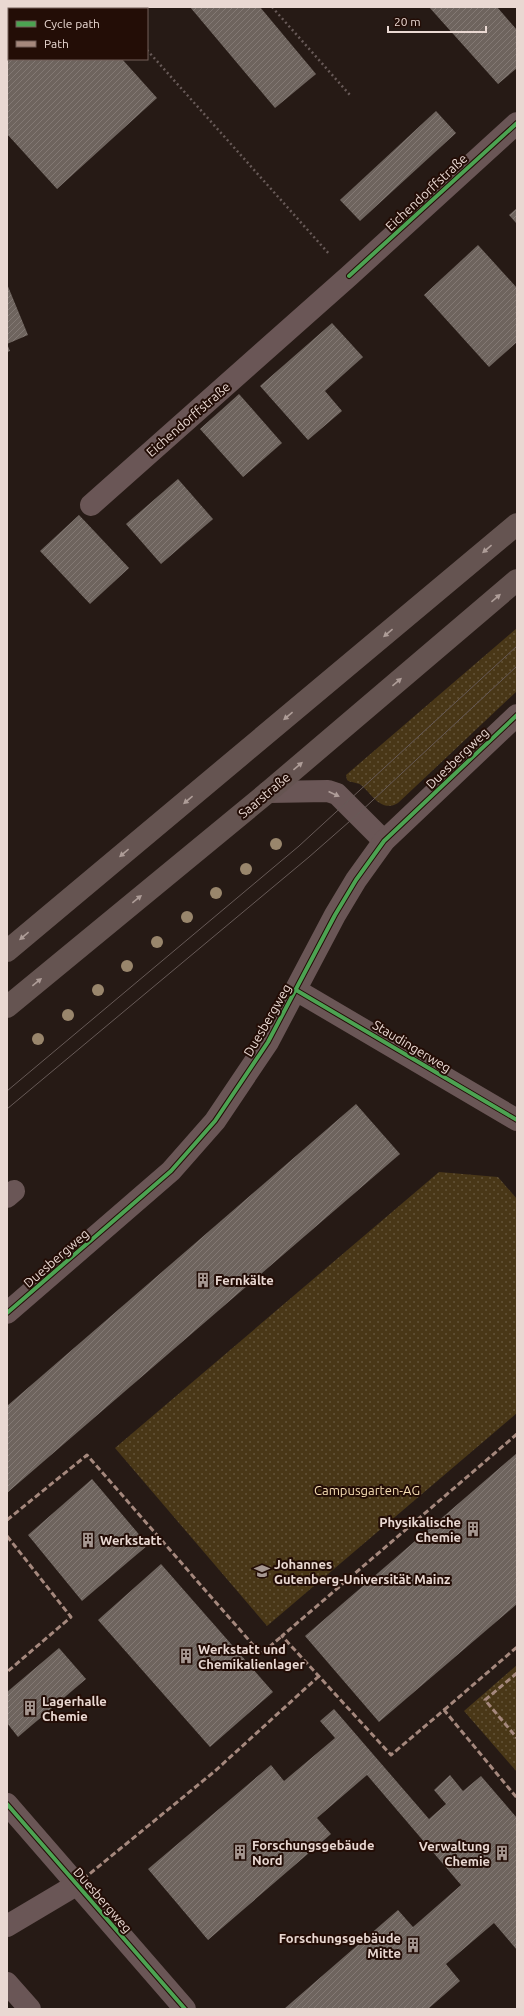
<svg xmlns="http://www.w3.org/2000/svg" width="524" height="2016" viewBox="0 0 524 2016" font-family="Ubuntu,sans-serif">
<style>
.green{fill:url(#green-dots)}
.building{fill:url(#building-hatch)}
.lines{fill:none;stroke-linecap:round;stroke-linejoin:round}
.path{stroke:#685a58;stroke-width:2.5;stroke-dasharray:2 3;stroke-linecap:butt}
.minor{stroke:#6a5656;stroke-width:22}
.highway{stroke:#655451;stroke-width:22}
.tram{stroke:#675a57;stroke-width:1}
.quiet{stroke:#a5887d;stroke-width:3;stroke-dasharray:6 3;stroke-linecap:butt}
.cycleway-casing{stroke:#230d06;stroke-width:6}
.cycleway{stroke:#4ca352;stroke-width:4}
.tree{fill:#99866c}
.oneway{fill:#ae9d98}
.oneway2{fill:#b09e9a}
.labels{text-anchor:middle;stroke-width:4;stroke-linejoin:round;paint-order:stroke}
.street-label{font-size:13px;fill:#e9d8d2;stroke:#230d06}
.poi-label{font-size:13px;font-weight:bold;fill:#e9d8d2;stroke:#230d06;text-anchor:start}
.park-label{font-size:13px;fill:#f7dfb4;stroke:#230d06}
</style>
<defs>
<pattern id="green-dots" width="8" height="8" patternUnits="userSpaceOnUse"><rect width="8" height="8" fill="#493717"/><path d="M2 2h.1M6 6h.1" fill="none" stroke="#635338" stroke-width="1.8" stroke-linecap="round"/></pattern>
<pattern id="building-hatch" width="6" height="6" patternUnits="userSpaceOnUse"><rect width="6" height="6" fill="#6e645e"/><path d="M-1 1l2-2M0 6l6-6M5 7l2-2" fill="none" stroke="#837974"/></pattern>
</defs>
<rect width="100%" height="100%" fill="#261a15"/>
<g class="green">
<path d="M 517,628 L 517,691 L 398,803 C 381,813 372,794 361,785 C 357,782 351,783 347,780 L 346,775 Z"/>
<path d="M 439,1172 L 498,1177 L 517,1199 L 517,1413 L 267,1626 L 115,1448 Z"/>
<path d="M 517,1665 L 517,1772 L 464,1711 Z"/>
</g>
<g class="building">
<path d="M 7,7 L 74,7 L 76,9 L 9,9 L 9,59 L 122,59 L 157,98 L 57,189 L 7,134 Z"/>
<path d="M 190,7 L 260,7 L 316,74 L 275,108 Z"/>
<path d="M 429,7 L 497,7 L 517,30 L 517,68 L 498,84 Z"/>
<path d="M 436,111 L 456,133 L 360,221 L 340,200 Z"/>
<path d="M 517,208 L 517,224 L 509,215 Z"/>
<path d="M 478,245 L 517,288 L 517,342 L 489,367 L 424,295 Z"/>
<path d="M 7,284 L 28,335 L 7,344 L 10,351 L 7,352 Z"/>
<path d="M 332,323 L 363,357 L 325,391 L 342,411 L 308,440 L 260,386 Z"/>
<path d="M 239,394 L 282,443 L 243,477 L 200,429 Z"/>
<path d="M 178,479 L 213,519 L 161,564 L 126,524 Z"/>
<path d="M 79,515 L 129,568 L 90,604 L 40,551 Z"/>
<path d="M 356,1104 L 400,1154 L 7,1493 L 7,1406 Z"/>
<path d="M 517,1453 L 517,1604 L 379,1722 L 305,1636 Z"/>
<path d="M 92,1479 L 148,1545 L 82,1601 L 28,1535 Z"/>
<path d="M 161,1564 L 273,1692 L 210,1747 L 98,1620 Z"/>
<path d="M 59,1648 L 86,1679 L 18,1737 L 7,1723 L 7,1692 Z"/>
<path d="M 334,1709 L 429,1819 L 446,1804 L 434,1790 L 450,1775 L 463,1791 L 481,1776 L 517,1818 L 517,1950 L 494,1923 L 446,1964 L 460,1981 L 428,2009 L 284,2009 L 398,1910 L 413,1927 L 461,1885 L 367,1775 L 317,1818 L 331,1834 L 208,1940 L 148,1869 L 271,1765 L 284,1781 L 335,1738 L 320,1721 Z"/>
</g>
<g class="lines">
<g class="path">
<path d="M 109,7 L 111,9"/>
<path d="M 272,7 L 350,95"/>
<path d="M 147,50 L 330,255"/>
</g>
<g class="minor">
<path d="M 91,505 L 349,276 L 517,123"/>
<path d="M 268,792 L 328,791 L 337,794 L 384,841"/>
<path d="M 296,990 L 517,1120"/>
<path d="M 7,1197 L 14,1191"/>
<path d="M 7,1313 L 171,1171 L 215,1121 L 268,1042 L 335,915 L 356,880 L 384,841 L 517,715"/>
<path d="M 7,1804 L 185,2009"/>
<path d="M 7,1926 L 76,1885"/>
<path d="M 7,1983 L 30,2009"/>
</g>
<g class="highway">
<path d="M 7,951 L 517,524"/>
<path d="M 7,1007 L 268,792 L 517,580"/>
</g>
<g class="tram">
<path d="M 7,1091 L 299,846 L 517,646"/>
<path d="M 7,1109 L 309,857 L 358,814 L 517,666"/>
</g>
<g class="quiet">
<path d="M 517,1434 L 282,1636 L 391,1755 L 444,1710 L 517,1798"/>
<path d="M 7,1520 L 87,1455 L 261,1654 L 282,1636"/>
<path d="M 7,1536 L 71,1617 L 7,1672"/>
<path d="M 517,1673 L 485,1700 L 517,1738"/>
<path d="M 444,1710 L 517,1647"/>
<path d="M 76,1885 L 215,1771 L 319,1676"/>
</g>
<defs>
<g id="cycleway">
<path d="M 349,276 L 517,123"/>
<path d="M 296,990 L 517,1120"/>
<path d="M 7,1313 L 171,1171 L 215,1121 L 268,1042 L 335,915 L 356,880 L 384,841 L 517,715"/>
<path d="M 7,1804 L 185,2009"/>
</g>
</defs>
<use href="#cycleway" class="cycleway-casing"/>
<use href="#cycleway" class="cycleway"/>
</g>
<g class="tree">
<circle cx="276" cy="844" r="6"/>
<circle cx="246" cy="869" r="6"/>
<circle cx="216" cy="893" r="6"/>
<circle cx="187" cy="917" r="6"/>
<circle cx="157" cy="942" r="6"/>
<circle cx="127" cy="966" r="6"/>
<circle cx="98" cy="990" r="6"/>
<circle cx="68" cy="1015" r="6"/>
<circle cx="38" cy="1039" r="6"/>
</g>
<defs><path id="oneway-solid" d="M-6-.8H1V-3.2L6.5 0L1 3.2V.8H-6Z"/></defs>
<g class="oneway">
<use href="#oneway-solid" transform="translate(487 549) rotate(140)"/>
<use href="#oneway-solid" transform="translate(496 598) rotate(-40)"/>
<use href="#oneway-solid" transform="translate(388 633) rotate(140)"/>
<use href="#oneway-solid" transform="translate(397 682) rotate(-40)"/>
<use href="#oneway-solid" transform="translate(288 716) rotate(140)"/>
<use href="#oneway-solid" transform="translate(298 766) rotate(-40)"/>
<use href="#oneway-solid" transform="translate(188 800) rotate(140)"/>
<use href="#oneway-solid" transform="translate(124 853) rotate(140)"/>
<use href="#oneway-solid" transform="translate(137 899) rotate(-39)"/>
<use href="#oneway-solid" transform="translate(24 936) rotate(140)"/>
<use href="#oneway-solid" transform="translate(37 982) rotate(-39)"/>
</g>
<use class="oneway2" href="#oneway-solid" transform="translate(334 794) rotate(25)"/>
<defs>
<symbol id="building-bare" viewBox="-9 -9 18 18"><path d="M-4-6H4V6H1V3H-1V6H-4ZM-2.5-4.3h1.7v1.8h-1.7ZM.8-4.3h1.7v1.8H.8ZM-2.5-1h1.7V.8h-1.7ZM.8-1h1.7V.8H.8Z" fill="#a59690" stroke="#230d06" stroke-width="2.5" paint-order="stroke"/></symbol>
<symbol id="university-bare" viewBox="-9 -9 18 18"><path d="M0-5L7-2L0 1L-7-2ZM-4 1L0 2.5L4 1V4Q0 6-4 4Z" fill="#a59690" stroke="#230d06" stroke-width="2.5" paint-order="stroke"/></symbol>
</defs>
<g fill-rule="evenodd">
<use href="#building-bare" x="192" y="1269" width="22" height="22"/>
<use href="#building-bare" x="462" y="1518" width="22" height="22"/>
<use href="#building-bare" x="77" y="1529" width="22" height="22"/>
<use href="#university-bare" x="251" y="1560" width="22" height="22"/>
<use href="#building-bare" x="175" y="1645" width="22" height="22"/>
<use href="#building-bare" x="19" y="1697" width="22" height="22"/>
<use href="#building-bare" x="229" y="1841" width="22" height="22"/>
<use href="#building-bare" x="491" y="1842" width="22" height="22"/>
<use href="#building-bare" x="402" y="1934" width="22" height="22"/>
</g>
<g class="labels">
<g class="street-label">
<text transform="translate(426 192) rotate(-43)" y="5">Eichendorffstraße</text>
<text transform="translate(188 419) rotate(-41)" y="5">Eichendorffstraße</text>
<text transform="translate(457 758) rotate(-44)" y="5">Duesbergweg</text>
<text transform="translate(264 795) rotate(-40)" y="5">Saarstraße</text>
<text transform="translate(267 1020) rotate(-60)" y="5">Duesbergweg</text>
<text transform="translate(412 1046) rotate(31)" y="5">Staudingerweg</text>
<text transform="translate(56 1258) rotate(-41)" y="5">Duesbergweg</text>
<text transform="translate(103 1900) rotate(49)" y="5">Duesbergweg</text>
</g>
<g class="poi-label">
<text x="215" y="1285">Fernkälte</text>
<text x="461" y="1527" text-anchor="end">Physikalische<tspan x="461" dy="15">Chemie</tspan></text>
<text x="100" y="1545">Werkstatt</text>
<text x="274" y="1569">Johannes<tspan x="274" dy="15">Gutenberg-Universität Mainz</tspan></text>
<text x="198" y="1654">Werkstatt und<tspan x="198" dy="15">Chemikalienlager</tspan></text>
<text x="42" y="1706">Lagerhalle<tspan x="42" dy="15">Chemie</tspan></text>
<text x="252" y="1850">Forschungsgebäude<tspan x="252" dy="15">Nord</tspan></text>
<text x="490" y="1851" text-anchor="end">Verwaltung<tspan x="490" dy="15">Chemie</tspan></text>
<text x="401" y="1943" text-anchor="end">Forschungsgebäude<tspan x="401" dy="15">Mitte</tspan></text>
</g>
<g class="park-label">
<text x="367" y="1495">Campusgarten-AG</text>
</g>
</g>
<rect width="524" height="2016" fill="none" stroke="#e9d8d2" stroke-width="16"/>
<rect x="8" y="8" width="140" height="52" fill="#230d06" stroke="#725e58"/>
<rect x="16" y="21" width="20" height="6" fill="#4ca352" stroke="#725e58"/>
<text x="44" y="28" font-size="12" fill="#e9d8d2">Cycle path</text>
<rect x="16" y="41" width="20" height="6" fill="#a5887d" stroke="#725e58"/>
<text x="44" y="48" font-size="12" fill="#e9d8d2">Path</text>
<path d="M388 26v6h98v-6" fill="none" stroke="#e9d8d2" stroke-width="2"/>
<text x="394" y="26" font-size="12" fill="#e9d8d2" stroke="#230d06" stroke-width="3" paint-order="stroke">20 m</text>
</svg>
